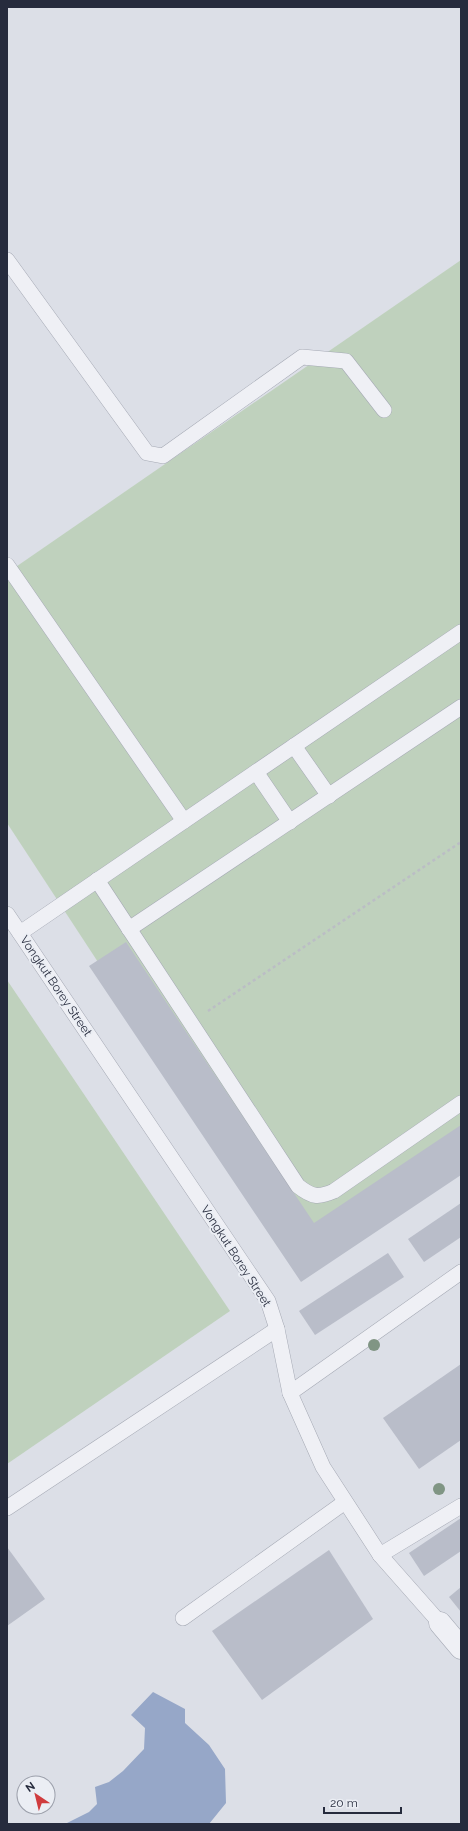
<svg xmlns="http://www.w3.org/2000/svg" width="468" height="1831" viewBox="0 0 468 1831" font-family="Raleway,sans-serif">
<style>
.green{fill:#bfd1bd}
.water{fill:#96a7c8}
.building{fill:#b9bdc9}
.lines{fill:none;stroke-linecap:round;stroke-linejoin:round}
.service-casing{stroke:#a5a9b4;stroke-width:16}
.minor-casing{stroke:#a5a9b4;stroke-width:23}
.path{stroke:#bbbdc5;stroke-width:2.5;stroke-dasharray:3 3;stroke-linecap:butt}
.service{stroke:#eff0f5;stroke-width:15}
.minor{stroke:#eff0f5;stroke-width:22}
.tree{fill:#809584}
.labels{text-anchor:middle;stroke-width:4;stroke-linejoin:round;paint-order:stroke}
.street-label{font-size:12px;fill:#262b3d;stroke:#ebeef4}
</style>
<rect width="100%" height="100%" fill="#dcdfe7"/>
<g class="green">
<path d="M 461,260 L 461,1132 L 287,1251 L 7,823 L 7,573 Z"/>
<path d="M 7,980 L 230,1311 L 7,1464 Z"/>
</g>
<path class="water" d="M 153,1692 L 185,1709 L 185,1723 L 209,1745 L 225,1769 L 226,1803 L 209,1824 L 65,1824 L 89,1812 L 97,1804 L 95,1787 L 109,1782 L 123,1771 L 144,1749 L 145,1728 L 131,1715 Z"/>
<g class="building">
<path d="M 126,942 L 314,1223 L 461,1125 L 461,1175 L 301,1282 L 89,966 Z"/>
<path d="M 461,1203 L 461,1237 L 424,1262 L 408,1239 Z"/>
<path d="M 388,1253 L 404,1277 L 315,1335 L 299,1311 Z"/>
<path d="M 461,1364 L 461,1440 L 419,1469 L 383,1418 Z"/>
<path d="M 461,1518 L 461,1551 L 424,1576 L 409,1553 Z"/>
<path d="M 7,1547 L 45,1599 L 7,1626 Z"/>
<path d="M 329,1550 L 373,1619 L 262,1700 L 212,1631 Z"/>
<path d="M 461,1587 L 461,1612 L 449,1597 Z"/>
</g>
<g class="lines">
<defs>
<g id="service">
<path d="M 7,260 L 147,453 L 163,456 L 302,357 L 346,361 L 384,410"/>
<path d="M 7,565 L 184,821"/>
<path d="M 294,746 L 329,796"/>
<path d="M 256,772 L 290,822"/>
<path d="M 97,880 L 298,1186 C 312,1197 318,1198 334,1191 L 461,1103"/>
<path d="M 7,914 L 268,1301 L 277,1329 L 290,1393 L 323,1467 L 380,1555 L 440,1623"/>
<path d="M 129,929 L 461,707"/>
<path d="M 20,933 L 461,632"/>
<path d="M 290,1393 L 461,1272"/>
<path d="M 7,1508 L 277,1329"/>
<path d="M 380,1555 L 461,1506"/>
<path d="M 183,1618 L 345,1502"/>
</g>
<path id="minor" d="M 440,1623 L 461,1648"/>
</defs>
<use href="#service" class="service-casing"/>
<use href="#minor" class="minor-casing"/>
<path class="path" d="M 208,1011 L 461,842"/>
<use href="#service" class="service"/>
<use href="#minor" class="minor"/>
</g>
<g class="tree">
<circle cx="374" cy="1345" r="6"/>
<circle cx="439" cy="1489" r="6"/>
</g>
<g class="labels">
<g class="street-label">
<text transform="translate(56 986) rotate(56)" y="4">Vongkut Borey Street</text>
<text transform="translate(236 1256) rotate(57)" y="4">Vongkut Borey Street</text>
</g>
</g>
<rect width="468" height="1831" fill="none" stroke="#262b3d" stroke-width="16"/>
<g transform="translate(36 1795) rotate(325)"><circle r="19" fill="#ebeef4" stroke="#9ca0ab"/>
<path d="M0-3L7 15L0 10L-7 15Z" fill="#d03c3e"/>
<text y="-6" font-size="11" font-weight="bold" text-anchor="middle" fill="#262b3d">N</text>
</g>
<path d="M324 1807v6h77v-6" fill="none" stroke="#262b3d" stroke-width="2"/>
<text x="330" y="1807" font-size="12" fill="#262b3d" stroke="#ebeef4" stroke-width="3" paint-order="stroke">20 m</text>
</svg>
